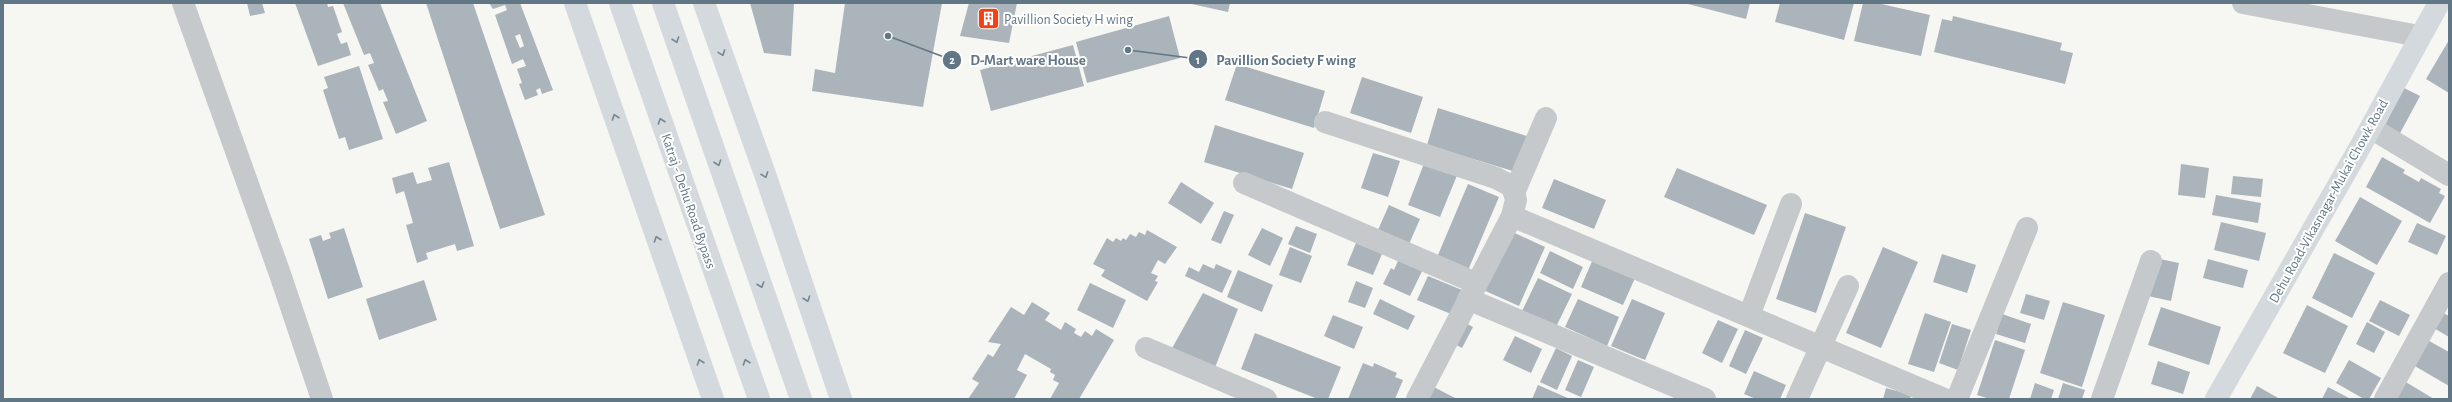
<svg xmlns="http://www.w3.org/2000/svg" width="2452" height="402" viewBox="0 0 2452 402" font-family="'Alegreya Sans',sans-serif">
<style>
.building{fill:#abb4ba;fill-rule:evenodd}
.lines{fill:none;stroke-linecap:round;stroke-linejoin:round}
.street{stroke:#c5c9cc;stroke-width:22}
.primary{stroke:#d3d9dd;stroke-width:22}
.highway{stroke:#d3d9dd;stroke-width:22}
.oneway{stroke:#738693}
.labels{text-anchor:middle;stroke-width:4;stroke-linejoin:round;paint-order:stroke}
.poi-label{font-size:14px;fill:#627786;stroke:#fff;text-anchor:start}
.street-label{font-size:14px;fill:#627786;stroke:#fff}
.leader{fill:none;stroke:#627786;stroke-width:1.5}
.callout-dot{fill:#627786;stroke:#fff;stroke-width:1.5}
.mark-label{font-size:12px;text-anchor:middle;font-weight:bold;fill:#fff}
.callout-label{font-size:15px;text-anchor:middle;font-weight:bold;fill:#627786;stroke:#fff;stroke-width:4;stroke-linejoin:round;paint-order:stroke}
</style>
<rect width="100%" height="100%" fill="#f6f6f2"/>
<g class="building">
<path d="M 247,3 L 262,3 L 265,13 L 250,16 Z"/>
<path d="M 295,3 L 327,3 L 328,7 L 333,6 L 342,32 L 337,34 L 341,44 L 347,42 L 351,55 L 318,66 Z"/>
<path d="M 343,3 L 380,3 L 427,121 L 396,134 L 383,102 L 388,101 L 383,89 L 379,91 L 368,65 L 374,63 L 370,53 L 364,55 Z"/>
<path d="M 426,3 L 473,3 L 545,215 L 500,229 Z"/>
<path d="M 489,3 L 520,3 L 553,90 L 542,94 L 540,88 L 536,90 L 538,95 L 525,100 L 519,84 L 522,83 L 517,69 L 526,66 L 523,59 L 512,64 L 495,15 L 507,10 L 505,5 L 493,9 ZM 520,34 L 524,46 L 520,48 L 515,36 Z"/>
<path d="M 750,3 L 794,3 L 791,56 L 764,53 Z"/>
<path d="M 845,3 L 942,3 L 923,107 L 812,91 L 815,69 L 835,73 Z"/>
<path d="M 969,3 L 1017,3 L 1009,43 L 960,36 Z"/>
<path d="M 1187,3 L 1230,3 L 1228,12 Z"/>
<path d="M 1684,3 L 1750,3 L 1746,19 Z"/>
<path d="M 1780,3 L 1854,3 L 1844,40 L 1775,22 Z"/>
<path d="M 1863,3 L 1877,3 L 1930,15 L 1921,56 L 1854,41 Z"/>
<path d="M 1169,16 L 1180,58 L 1087,83 L 1076,42 Z"/>
<path d="M 1953,16 L 2062,43 L 2060,50 L 2073,53 L 2065,84 L 1934,52 L 1942,19 L 1952,21 Z"/>
<path d="M 2449,40 L 2449,93 L 2426,79 Z"/>
<path d="M 1073,45 L 1084,86 L 991,111 L 980,70 Z"/>
<path d="M 1237,64 L 1325,91 L 1314,128 L 1225,100 Z"/>
<path d="M 359,66 L 383,139 L 349,150 L 345,137 L 339,139 L 323,90 L 328,88 L 324,77 Z"/>
<path d="M 1362,77 L 1423,97 L 1411,133 L 1350,113 Z"/>
<path d="M 2404,88 L 2420,96 L 2399,135 L 2384,127 Z"/>
<path d="M 1438,108 L 1527,136 L 1516,172 L 1427,145 Z"/>
<path d="M 1215,125 L 1304,153 L 1292,189 L 1204,162 Z"/>
<path d="M 1373,153 L 1400,161 L 1388,197 L 1361,188 Z"/>
<path d="M 2382,157 L 2405,170 L 2403,173 L 2419,182 L 2421,178 L 2441,189 L 2439,193 L 2445,196 L 2430,223 L 2366,187 Z"/>
<path d="M 1425,161 L 1458,173 L 1440,217 L 1408,205 Z"/>
<path d="M 449,162 L 474,246 L 457,251 L 455,244 L 426,253 L 428,259 L 417,263 L 406,225 L 413,223 L 404,191 L 396,194 L 392,178 L 413,172 L 417,184 L 432,180 L 428,168 Z"/>
<path d="M 2181,164 L 2209,168 L 2205,198 L 2178,195 Z"/>
<path d="M 1677,168 L 1767,205 L 1754,235 L 1664,197 Z"/>
<path d="M 2233,176 L 2263,179 L 2261,197 L 2231,194 Z"/>
<path d="M 1554,179 L 1606,200 L 1594,229 L 1542,208 Z"/>
<path d="M 1181,182 L 1214,203 L 1201,224 L 1168,203 Z"/>
<path d="M 1468,184 L 1499,197 L 1466,275 L 1435,262 Z"/>
<path d="M 2216,195 L 2261,203 L 2258,223 L 2212,215 Z"/>
<path d="M 2360,197 L 2402,221 L 2377,265 L 2335,241 Z"/>
<path d="M 1389,205 L 1420,219 L 1409,244 L 1378,230 Z"/>
<path d="M 1224,211 L 1234,215 L 1221,244 L 1211,240 Z"/>
<path d="M 1805,213 L 1846,227 L 1816,313 L 1776,299 Z"/>
<path d="M 2221,222 L 2266,233 L 2259,261 L 2214,250 Z"/>
<path d="M 2417,223 L 2446,236 L 2437,255 L 2408,242 Z"/>
<path d="M 1296,226 L 1317,234 L 1310,253 L 1288,244 Z"/>
<path d="M 344,228 L 363,287 L 328,299 L 309,239 L 321,235 L 323,241 L 331,238 L 329,233 Z"/>
<path d="M 1262,228 L 1283,238 L 1270,266 L 1248,255 Z"/>
<path d="M 1147,230 L 1177,247 L 1165,264 L 1158,260 L 1151,273 L 1158,276 L 1155,281 L 1158,282 L 1147,301 L 1101,276 L 1105,270 L 1093,264 L 1107,238 L 1113,242 L 1116,238 L 1121,241 L 1123,238 L 1126,240 L 1130,234 L 1136,237 L 1139,232 L 1145,235 Z"/>
<path d="M 1508,230 L 1545,247 L 1519,306 L 1481,289 Z"/>
<path d="M 1356,243 L 1382,254 L 1373,275 L 1347,265 Z"/>
<path d="M 1290,247 L 1312,256 L 1301,283 L 1279,275 Z"/>
<path d="M 1883,247 L 1918,262 L 1881,348 L 1846,333 Z"/>
<path d="M 1550,251 L 1583,267 L 1573,289 L 1540,273 Z"/>
<path d="M 2334,253 L 2375,273 L 2352,318 L 2312,298 Z"/>
<path d="M 1401,254 L 1425,265 L 1410,296 L 1383,284 L 1391,268 L 1394,270 Z"/>
<path d="M 1942,254 L 1976,265 L 1967,293 L 1933,282 Z"/>
<path d="M 2155,258 L 2179,263 L 2171,301 L 2148,296 Z"/>
<path d="M 1593,259 L 1635,278 L 1623,305 L 1581,287 Z"/>
<path d="M 2208,259 L 2248,270 L 2243,288 L 2203,278 Z"/>
<path d="M 1203,264 L 1214,269 L 1216,264 L 1232,271 L 1222,293 L 1185,276 L 1189,267 L 1199,272 Z"/>
<path d="M 1238,270 L 1273,285 L 1262,312 L 1227,297 Z"/>
<path d="M 1428,276 L 1462,290 L 1451,314 L 1417,300 Z"/>
<path d="M 1538,278 L 1572,294 L 1556,327 L 1522,311 Z"/>
<path d="M 424,280 L 437,320 L 379,340 L 366,299 Z"/>
<path d="M 1356,281 L 1373,288 L 1365,308 L 1348,302 Z"/>
<path d="M 1090,283 L 1126,300 L 1113,328 L 1077,310 Z"/>
<path d="M 1203,293 L 1238,309 L 1214,370 L 1171,350 Z"/>
<path d="M 2026,294 L 2050,301 L 2044,320 L 2020,313 Z"/>
<path d="M 1380,299 L 1415,316 L 1408,330 L 1373,314 Z"/>
<path d="M 1578,299 L 1619,317 L 1607,346 L 1565,327 Z"/>
<path d="M 1632,299 L 1665,313 L 1645,360 L 1611,346 Z"/>
<path d="M 2380,300 L 2410,315 L 2399,336 L 2369,321 Z"/>
<path d="M 1032,302 L 1050,313 L 1045,320 L 1061,330 L 1065,322 L 1076,329 L 1074,333 L 1081,337 L 1085,331 L 1092,336 L 1096,329 L 1114,340 L 1079,399 L 1050,399 L 1059,383 L 1053,380 L 1055,375 L 1050,372 L 1051,369 L 1025,354 L 1017,370 L 1027,375 L 1014,399 L 968,399 L 979,383 L 972,379 L 988,354 L 993,357 L 1001,344 L 988,342 L 1011,307 L 1024,315 Z"/>
<path d="M 2063,302 L 2105,315 L 2082,387 L 2040,373 Z"/>
<path d="M 2307,305 L 2348,326 L 2325,373 L 2283,353 Z"/>
<path d="M 2161,307 L 2221,327 L 2209,365 L 2148,345 Z"/>
<path d="M 2441,312 L 2449,316 L 2449,337 L 2432,327 Z"/>
<path d="M 1925,313 L 1951,322 L 1934,372 L 1908,364 Z"/>
<path d="M 2002,314 L 2031,324 L 2025,343 L 1996,334 Z"/>
<path d="M 1333,315 L 1363,327 L 1354,349 L 1324,336 Z"/>
<path d="M 1718,320 L 1738,329 L 1722,363 L 1702,353 Z"/>
<path d="M 1462,321 L 1473,327 L 1462,348 L 1451,342 Z"/>
<path d="M 2367,322 L 2385,332 L 2374,353 L 2356,344 Z"/>
<path d="M 1952,324 L 1971,330 L 1958,370 L 1939,363 Z"/>
<path d="M 1745,330 L 1763,338 L 1746,374 L 1729,366 Z"/>
<path d="M 1255,333 L 1341,367 L 1328,399 L 1318,399 L 1241,369 Z"/>
<path d="M 1515,336 L 1542,349 L 1531,373 L 1503,360 Z"/>
<path d="M 2422,337 L 2449,352 L 2449,386 L 2408,362 Z"/>
<path d="M 1995,340 L 2025,350 L 2009,399 L 1990,399 L 1977,395 Z"/>
<path d="M 1556,348 L 1572,356 L 1557,390 L 1540,382 Z"/>
<path d="M 1578,360 L 1594,367 L 1581,397 L 1565,390 Z"/>
<path d="M 2349,360 L 2381,378 L 2369,399 L 2364,399 L 2336,383 Z"/>
<path d="M 2158,361 L 2190,372 L 2183,394 L 2151,384 Z"/>
<path d="M 1363,363 L 1373,367 L 1374,363 L 1397,373 L 1395,377 L 1403,380 L 1395,399 L 1348,399 Z"/>
<path d="M 1754,371 L 1786,385 L 1780,399 L 1756,399 L 1744,394 Z"/>
<path d="M 2399,378 L 2434,399 L 2386,399 Z"/>
<path d="M 2035,383 L 2054,390 L 2051,399 L 2030,399 Z"/>
<path d="M 2063,383 L 2085,390 L 2082,399 L 2058,399 Z"/>
<path d="M 1428,384 L 1457,399 L 1420,399 Z"/>
<path d="M 1538,385 L 1570,399 L 1532,399 Z"/>
<path d="M 2257,386 L 2280,399 L 2250,399 Z"/>
<path d="M 2328,387 L 2351,399 L 2322,399 Z"/>
<path d="M 1886,388 L 1911,395 L 1910,399 L 1883,399 Z"/>
</g>
<g class="lines">
<g class="street">
<path d="M 183,3 L 280,274 L 322,399"/>
<path d="M 2243,3 L 2419,36"/>
<path d="M 1325,122 L 1496,178 L 1513,187 L 1516,200 L 1512,216 L 1417,399"/>
<path d="M 2371,128 L 2449,175"/>
<path d="M 1244,183 L 1476,283"/>
<path d="M 1514,193 L 1546,118"/>
<path d="M 1512,216 L 1944,399"/>
<path d="M 1468,299 L 1705,399"/>
<path d="M 1749,316 L 1791,204"/>
<path d="M 1146,348 L 1266,399"/>
<path d="M 1797,399 L 1848,286"/>
<path d="M 1957,399 L 2027,228"/>
<path d="M 2102,399 L 2151,261"/>
<path d="M 2385,399 L 2449,283"/>
</g>
<g class="primary">
<path d="M 575,3 L 713,399"/>
<path d="M 704,3 L 766,177 L 841,399"/>
<path d="M 2216,399 L 2360,147 L 2439,3"/>
</g>
<g class="highway">
<path d="M 620,3 L 759,399"/>
<path d="M 663,3 L 801,399"/>
</g>
</g>
<defs><path id="oneway-chevron" d="M-2-3.5L2.5 0L-2 3.5" fill="none" stroke-width="1.6" stroke-linecap="round" stroke-linejoin="round"/></defs>
<g class="oneway">
<use href="#oneway-chevron" transform="translate(676 40) rotate(71)"/>
<use href="#oneway-chevron" transform="translate(722 53) rotate(70)"/>
<use href="#oneway-chevron" transform="translate(615 117) rotate(-109)"/>
<use href="#oneway-chevron" transform="translate(661 121) rotate(-109)"/>
<use href="#oneway-chevron" transform="translate(718 163) rotate(71)"/>
<use href="#oneway-chevron" transform="translate(765 175) rotate(71)"/>
<use href="#oneway-chevron" transform="translate(657 239) rotate(-109)"/>
<use href="#oneway-chevron" transform="translate(761 285) rotate(71)"/>
<use href="#oneway-chevron" transform="translate(807 299) rotate(71)"/>
<use href="#oneway-chevron" transform="translate(700 362) rotate(-109)"/>
<use href="#oneway-chevron" transform="translate(746 362) rotate(-109)"/>
</g>
<defs>
<symbol id="building-square" viewBox="-11 -11 22 22"><rect x="-9" y="-9" width="18" height="18" rx="4" fill="#f34115" stroke="#fff"/><path d="M-4-6H4V6H1V3H-1V6H-4ZM-2.5-4.3h1.7v1.8h-1.7ZM.8-4.3h1.7v1.8H.8ZM-2.5-1h1.7V.8h-1.7ZM.8-1h1.7V.8H.8Z" fill="#fff"/></symbol>
</defs>
<g fill-rule="evenodd">
<use href="#building-square" x="976" y="6" width="25" height="25"/>
</g>
<g class="labels">
<g class="poi-label">
<text x="1004" y="24">Pavillion Society H wing</text>
</g>
<g class="street-label">
<text transform="translate(689 201) rotate(71)" y="5">Katraj - Dehu Road Bypass</text>
<text transform="translate(2328 201) rotate(-61)" y="5">Dehu Road-Vikasnagar-Mukai Chowk Road</text>
</g>
</g>
<path class="leader" d="M1128 50L1198 59M888 36L952 60"/>
<g class="callout-dot">
<circle cx="1128" cy="50" r="4"/>
<circle cx="888" cy="36" r="4"/>
<circle cx="1198" cy="59" r="10"/>
<circle cx="952" cy="60" r="10"/>
</g>
<g class="mark-label">
<text x="1198" y="64">1</text>
<text x="952" y="64">2</text>
</g>
<g class="callout-label">
<text x="1286" y="65">Pavillion Society F wing</text>
<text x="1028" y="65">D-Mart ware House</text>
</g>
<rect width="2452" height="402" fill="none" stroke="#627786" stroke-width="8"/>
</svg>
